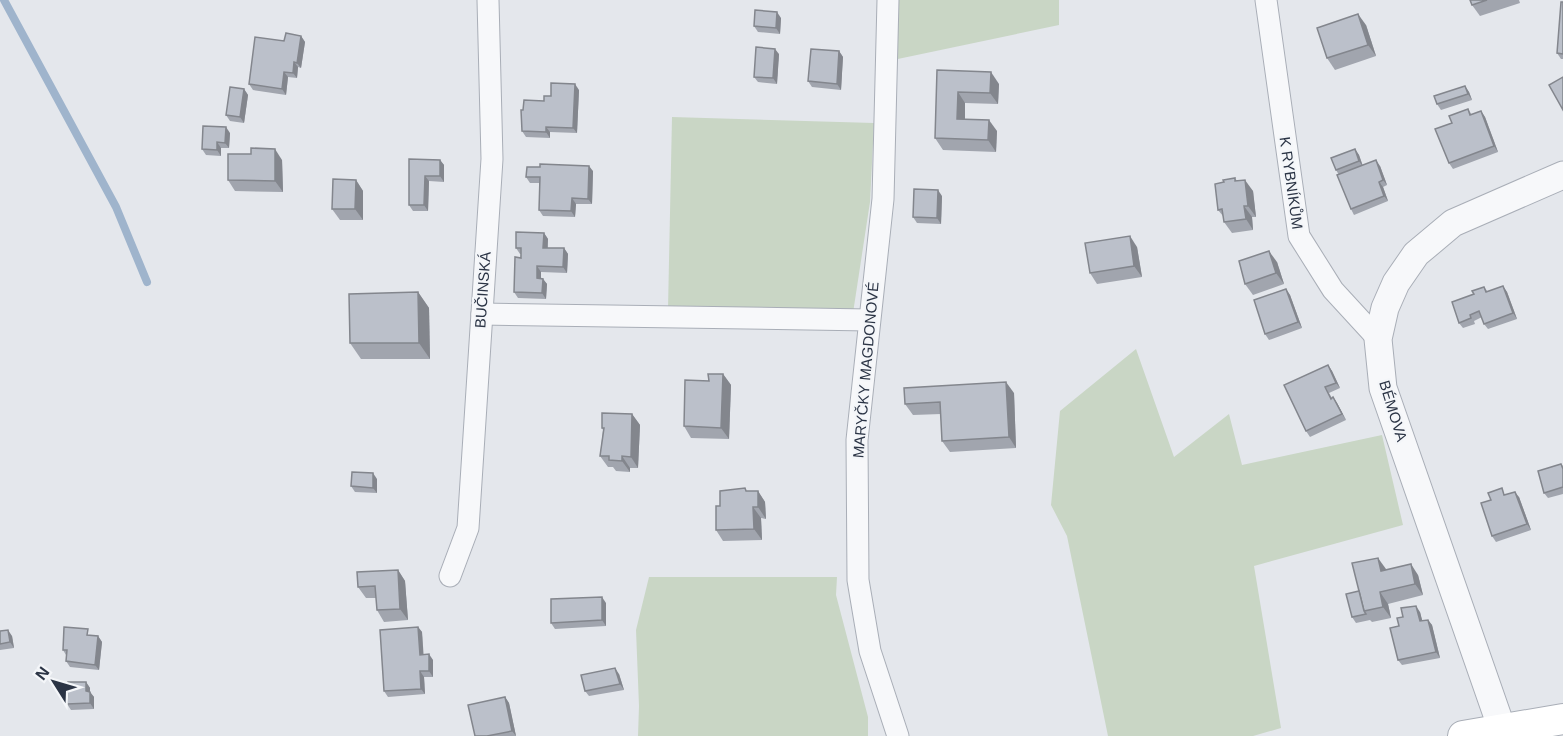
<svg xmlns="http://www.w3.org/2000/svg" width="1563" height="736" viewBox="0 0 1563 736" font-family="Arial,sans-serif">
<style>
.green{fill:#c9d6c5}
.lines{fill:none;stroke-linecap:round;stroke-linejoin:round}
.stream{stroke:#9fb4cc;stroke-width:8}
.minor-casing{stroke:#a9aeb7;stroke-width:23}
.tertiary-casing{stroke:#a9aeb7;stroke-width:29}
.secondary-casing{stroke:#a9aeb7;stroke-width:32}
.minor{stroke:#f7f8fa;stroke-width:21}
.tertiary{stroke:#f7f8fa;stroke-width:27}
.secondary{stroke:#fff;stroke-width:30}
.wall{fill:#a1a5ae}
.shaded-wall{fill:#83868d}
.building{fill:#bbc0ca;stroke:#83868d;stroke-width:1.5}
.labels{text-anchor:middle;stroke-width:4.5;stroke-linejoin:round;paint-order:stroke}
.street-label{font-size:15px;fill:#2b3445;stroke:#f4f6f9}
</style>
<rect width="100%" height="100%" fill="#e4e7ec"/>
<g class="green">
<path d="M 895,0 L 1059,0 L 1059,25 L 893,60 Z"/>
<path d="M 672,117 L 874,123 L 870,202 L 853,313 L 668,309 Z"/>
<path d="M 1136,349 L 1174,457 L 1229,414 L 1242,465 L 1382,435 L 1403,525 L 1254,566 L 1281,728 L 1253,736 L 1108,736 L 1067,536 L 1051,505 L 1060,411 Z"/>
<path d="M 649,577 L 837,577 L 836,595 L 868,717 L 868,736 L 638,736 L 639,706 L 636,630 Z"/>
</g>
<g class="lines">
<path class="stream" d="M 4,0 L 116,207 L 147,282"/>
<defs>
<g id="minor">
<path d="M 888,0 L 883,199 L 857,440 L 858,580 L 870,651 L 898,736"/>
<path d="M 1266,0 L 1299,236 L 1333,290 L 1378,339"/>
<path d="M 482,314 L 869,320"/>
<path d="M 450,576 L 468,528 L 492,159 L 488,0"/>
</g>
<path id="tertiary" d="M 1502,729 L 1383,388 L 1378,339 L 1385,308 L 1396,283 L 1416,254 L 1453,223 L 1563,175"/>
<path id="secondary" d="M 1463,736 L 1563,719"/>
</defs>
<use href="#minor" class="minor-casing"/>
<use href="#tertiary" class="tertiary-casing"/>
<use href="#secondary" class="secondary-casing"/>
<use href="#minor" class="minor"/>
<use href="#tertiary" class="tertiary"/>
<use href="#secondary" class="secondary"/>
</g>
<g class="wall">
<path d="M 1470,0 L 1519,0 L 1520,3 L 1480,16 L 1472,5 Z"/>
<path d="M 1563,2 L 1563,59 L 1561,59 L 1557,53 Z"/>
<path d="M 781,18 L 780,34 L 758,32 L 754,26 Z"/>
<path d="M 1366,25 L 1376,56 L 1335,70 L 1327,58 Z"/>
<path d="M 301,36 L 305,42 L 301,68 L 298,67 L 297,78 L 288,77 L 286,95 L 253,90 L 249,84 L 284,41 Z"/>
<path d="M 839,51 L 843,57 L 841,90 L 812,87 L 808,81 Z"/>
<path d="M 779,54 L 777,84 L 758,82 L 754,77 Z"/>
<path d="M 937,70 L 999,84 L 998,104 L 965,103 L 965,119 L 997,131 L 996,152 L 943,150 L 935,138 Z"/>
<path d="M 1465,86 L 1469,92 L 1472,100 L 1441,110 L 1437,104 Z"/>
<path d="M 244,89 L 248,95 L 244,123 L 230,121 L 226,115 Z"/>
<path d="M 579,90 L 577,133 L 550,132 L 550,138 L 526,137 L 522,131 L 523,110 L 544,101 Z"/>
<path d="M 1468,109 L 1472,115 L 1481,111 L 1485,117 L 1498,152 L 1453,169 L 1449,163 L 1452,123 Z"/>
<path d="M 230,133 L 229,148 L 221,148 L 221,156 L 206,155 L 202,149 Z"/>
<path d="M 1355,149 L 1359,155 L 1363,166 L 1380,166 L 1387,185 L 1383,187 L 1388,201 L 1354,215 L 1351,209 L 1339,175 L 1336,170 Z"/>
<path d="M 409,159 L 440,160 L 444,165 L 444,182 L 429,181 L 428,211 L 413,211 L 409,205 Z"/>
<path d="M 282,160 L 283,192 L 235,191 L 228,180 Z"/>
<path d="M 593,171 L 592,204 L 576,204 L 575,217 L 543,216 L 539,210 L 539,183 L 530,183 L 526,177 Z"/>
<path d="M 1235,178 L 1237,181 L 1253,191 L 1256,217 L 1252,217 L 1253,230 L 1232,233 L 1224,222 L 1223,216 L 1218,210 L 1224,182 Z"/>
<path d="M 356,180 L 363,191 L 363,220 L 340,220 L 332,209 Z"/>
<path d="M 942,196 L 941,224 L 917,223 L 913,217 Z"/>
<path d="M 544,233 L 548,239 L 548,248 L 564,248 L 568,254 L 567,273 L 541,272 L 541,278 L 543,279 L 547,284 L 546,299 L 518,298 L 514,292 L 521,254 L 520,254 L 516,248 Z"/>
<path d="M 1137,247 L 1142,277 L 1097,284 L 1090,273 Z"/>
<path d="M 1277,262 L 1284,284 L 1253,295 L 1245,284 Z"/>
<path d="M 1503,286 L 1507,292 L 1517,319 L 1488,329 L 1484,324 L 1482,317 L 1474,321 L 1475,324 L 1463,328 L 1459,323 L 1474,294 L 1484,287 L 1488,292 Z"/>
<path d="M 1286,289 L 1290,295 L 1302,328 L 1269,340 L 1265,334 Z"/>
<path d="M 418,292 L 429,308 L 430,359 L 361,359 L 350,343 Z"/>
<path d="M 1328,365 L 1332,371 L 1340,388 L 1329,393 L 1332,398 L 1333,397 L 1337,403 L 1346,420 L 1310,437 L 1306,431 Z"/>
<path d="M 723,374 L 731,385 L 729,439 L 691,438 L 684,426 L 709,381 Z"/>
<path d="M 1014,393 L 1016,448 L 950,452 L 942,441 L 941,414 L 913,415 L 905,404 Z"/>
<path d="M 632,414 L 640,425 L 638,468 L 630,468 L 630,472 L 616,471 L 613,467 L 608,467 L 600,456 L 603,430 L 602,428 Z"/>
<path d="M 1561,464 L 1563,466 L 1563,494 L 1548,498 L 1544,493 Z"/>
<path d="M 377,479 L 377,493 L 355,492 L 351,486 Z"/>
<path d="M 747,491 L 758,491 L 765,502 L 766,519 L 761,518 L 762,540 L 723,541 L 716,530 L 720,506 Z"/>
<path d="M 1506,495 L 1519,497 L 1531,530 L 1496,542 L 1492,536 Z"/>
<path d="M 1386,569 L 1386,570 L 1418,575 L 1423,595 L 1388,604 L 1391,618 L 1372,622 L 1370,620 L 1356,623 L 1352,617 L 1359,591 Z"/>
<path d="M 398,570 L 405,581 L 408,620 L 384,622 L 377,610 L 376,598 L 366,598 L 358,587 Z"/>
<path d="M 606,603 L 606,626 L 555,629 L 551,623 Z"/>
<path d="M 1420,612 L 1422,621 L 1428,620 L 1432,625 L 1440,658 L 1402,665 L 1398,660 L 1399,626 Z"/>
<path d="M 418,627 L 422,632 L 423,655 L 433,660 L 433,677 L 424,677 L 425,694 L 388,697 L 384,691 Z"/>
<path d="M 0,631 L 12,636 L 14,648 L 0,650 Z"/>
<path d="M 92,635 L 98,636 L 102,642 L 99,670 L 70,667 L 66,661 L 66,655 L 63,650 Z"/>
<path d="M 619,674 L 624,690 L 589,696 L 585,691 Z"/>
<path d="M 86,682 L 90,688 L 90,692 L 94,697 L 94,709 L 71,710 L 67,704 Z"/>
<path d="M 505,697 L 509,703 L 516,736 L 475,736 Z"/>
</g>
<g class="shaded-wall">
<path d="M 777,12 L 781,18 L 780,34 L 776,28 Z"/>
<path d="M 1358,14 L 1366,25 L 1376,56 L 1368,45 Z"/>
<path d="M 301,36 L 305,42 L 301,68 L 297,63 Z"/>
<path d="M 775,49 L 779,54 L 777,84 L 773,78 Z"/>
<path d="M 839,51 L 843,57 L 841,90 L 837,84 Z"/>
<path d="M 294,62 L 298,67 L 297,78 L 293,73 Z"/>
<path d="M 284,72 L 288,77 L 286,95 L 282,89 Z"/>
<path d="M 991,72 L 999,84 L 998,104 L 990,93 Z"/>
<path d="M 575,84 L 579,90 L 577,133 L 573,128 Z"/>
<path d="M 1465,86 L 1469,92 L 1472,100 L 1468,94 Z"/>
<path d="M 244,89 L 248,95 L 244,123 L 240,117 Z"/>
<path d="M 958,92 L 965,103 L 965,130 L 957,119 Z"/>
<path d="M 1481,111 L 1485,117 L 1498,152 L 1494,146 Z"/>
<path d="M 989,120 L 997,131 L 996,152 L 988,140 Z"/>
<path d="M 226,127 L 230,133 L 229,148 L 225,143 Z"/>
<path d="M 546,127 L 550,132 L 550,138 L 546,132 Z"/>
<path d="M 217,142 L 221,148 L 221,156 L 217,150 Z"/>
<path d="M 275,149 L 282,160 L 283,192 L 275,181 Z"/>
<path d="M 1355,149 L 1359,155 L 1363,167 L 1359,161 Z"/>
<path d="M 440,160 L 444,165 L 444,182 L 440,176 Z"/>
<path d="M 1376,160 L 1380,166 L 1387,185 L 1383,180 Z"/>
<path d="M 589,166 L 593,171 L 592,204 L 588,199 Z"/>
<path d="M 425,176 L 429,181 L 428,211 L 424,205 Z"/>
<path d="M 356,180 L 363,191 L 363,220 L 355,209 Z"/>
<path d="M 1245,180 L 1253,191 L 1256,217 L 1248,206 Z"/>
<path d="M 1379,182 L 1383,187 L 1388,201 L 1384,196 Z"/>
<path d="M 938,190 L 942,196 L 941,224 L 937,218 Z"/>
<path d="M 572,198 L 576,204 L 575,217 L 571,211 Z"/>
<path d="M 1244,206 L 1252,217 L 1253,230 L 1246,219 Z"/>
<path d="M 544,233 L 548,239 L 547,253 L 543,248 Z"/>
<path d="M 1130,236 L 1137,247 L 1142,277 L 1134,266 Z"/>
<path d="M 564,248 L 568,254 L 567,273 L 563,267 Z"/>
<path d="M 1269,251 L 1277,262 L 1284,284 L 1276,273 Z"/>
<path d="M 537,266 L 541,272 L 541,284 L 537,278 Z"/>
<path d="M 543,279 L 547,284 L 546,299 L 542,293 Z"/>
<path d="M 1503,286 L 1507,292 L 1517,319 L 1513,313 Z"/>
<path d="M 1286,289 L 1290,295 L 1302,328 L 1298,322 Z"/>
<path d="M 418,292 L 429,308 L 430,359 L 419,343 Z"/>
<path d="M 1328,365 L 1332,371 L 1340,388 L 1336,383 Z"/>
<path d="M 723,374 L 731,385 L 729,439 L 721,428 Z"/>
<path d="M 1006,382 L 1014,393 L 1016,448 L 1009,437 Z"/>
<path d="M 1333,397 L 1337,403 L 1346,420 L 1342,414 Z"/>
<path d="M 632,414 L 640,425 L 638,468 L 631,457 Z"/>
<path d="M 622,456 L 630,468 L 630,472 L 622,461 Z"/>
<path d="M 373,473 L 377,479 L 377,493 L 373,488 Z"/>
<path d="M 758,491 L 765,502 L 766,519 L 758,507 Z"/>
<path d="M 1515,492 L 1519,497 L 1531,530 L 1527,524 Z"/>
<path d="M 753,507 L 761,518 L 762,540 L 754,529 Z"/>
<path d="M 1378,558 L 1386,569 L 1389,582 L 1381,571 Z"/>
<path d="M 1411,564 L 1418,575 L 1423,595 L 1415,584 Z"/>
<path d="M 398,570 L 405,581 L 408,620 L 400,609 Z"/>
<path d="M 1380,592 L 1388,604 L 1391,618 L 1383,607 Z"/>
<path d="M 602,597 L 606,603 L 606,626 L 602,620 Z"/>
<path d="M 1416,606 L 1420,612 L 1424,627 L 1420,621 Z"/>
<path d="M 1428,620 L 1432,625 L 1440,658 L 1436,652 Z"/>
<path d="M 418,627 L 422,632 L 424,661 L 420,655 Z"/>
<path d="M 8,630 L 12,636 L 14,648 L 10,642 Z"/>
<path d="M 98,636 L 102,642 L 99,670 L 95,665 Z"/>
<path d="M 429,654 L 433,660 L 433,677 L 429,671 Z"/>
<path d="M 615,668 L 619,674 L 624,690 L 620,684 Z"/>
<path d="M 420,671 L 424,677 L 425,694 L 421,689 Z"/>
<path d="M 86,682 L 90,688 L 90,697 L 86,691 Z"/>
<path d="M 90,692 L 94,697 L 94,709 L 90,703 Z"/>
<path d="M 505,697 L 509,703 L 516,736 L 512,731 Z"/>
</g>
<g class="building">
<path d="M 1470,0 L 1487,0 L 1472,5 Z"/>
<path d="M 1561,2 L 1563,2 L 1563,54 L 1557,53 Z"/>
<path d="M 755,10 L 777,12 L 776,28 L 754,26 Z"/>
<path d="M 1358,14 L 1368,45 L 1327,58 L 1317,28 Z"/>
<path d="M 286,33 L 301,36 L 297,63 L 294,62 L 293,73 L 284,72 L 282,89 L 249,84 L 255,37 L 284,41 Z"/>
<path d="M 756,47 L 775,49 L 773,78 L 754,77 Z"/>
<path d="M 811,49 L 839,51 L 837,84 L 808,81 Z"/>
<path d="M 937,70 L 991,72 L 990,93 L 958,92 L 957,119 L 989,120 L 988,140 L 935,138 Z"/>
<path d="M 1563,77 L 1563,110 L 1549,85 Z"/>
<path d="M 551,83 L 575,84 L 573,128 L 546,127 L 546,132 L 522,131 L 521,110 L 523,110 L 524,100 L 544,101 L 544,96 L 551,96 Z"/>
<path d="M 1465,86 L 1468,94 L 1437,104 L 1434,96 Z"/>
<path d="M 230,87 L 244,89 L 240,117 L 226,115 Z"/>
<path d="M 1468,109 L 1470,115 L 1481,111 L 1494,146 L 1449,163 L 1435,129 L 1452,123 L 1449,116 Z"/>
<path d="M 203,126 L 226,127 L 225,143 L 217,142 L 217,150 L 202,149 Z"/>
<path d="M 251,148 L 275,149 L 275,181 L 228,180 L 228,154 L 251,154 Z"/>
<path d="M 1355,149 L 1359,161 L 1336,170 L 1331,158 Z"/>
<path d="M 409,159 L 440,160 L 440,176 L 425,176 L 424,205 L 409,205 Z"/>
<path d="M 1376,160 L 1383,180 L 1379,182 L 1384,196 L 1351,209 L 1337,175 Z"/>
<path d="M 540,164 L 589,166 L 588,199 L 572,198 L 571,211 L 539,210 L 540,177 L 526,177 L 527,167 L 540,167 Z"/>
<path d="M 1235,178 L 1235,181 L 1245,180 L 1248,206 L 1244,206 L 1246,219 L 1224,222 L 1222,209 L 1218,210 L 1215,184 L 1224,182 L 1223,180 Z"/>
<path d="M 333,179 L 356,180 L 355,209 L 332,209 Z"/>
<path d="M 914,189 L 938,190 L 937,218 L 913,217 Z"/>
<path d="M 516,232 L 544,233 L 543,248 L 564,248 L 563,267 L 537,266 L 537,278 L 543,279 L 542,293 L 514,292 L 515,257 L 521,258 L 521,248 L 516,248 Z"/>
<path d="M 1130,236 L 1134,266 L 1090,273 L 1085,243 Z"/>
<path d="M 1269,251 L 1276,273 L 1245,284 L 1239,261 Z"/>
<path d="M 1503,286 L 1513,313 L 1484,324 L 1479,311 L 1470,315 L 1471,318 L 1459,323 L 1452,302 L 1474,294 L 1472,291 L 1484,287 L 1486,292 Z"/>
<path d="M 1286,289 L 1298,322 L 1265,334 L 1254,300 Z"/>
<path d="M 418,292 L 419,343 L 350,343 L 349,294 Z"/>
<path d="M 1328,365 L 1336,383 L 1325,387 L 1331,399 L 1333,397 L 1342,414 L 1306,431 L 1284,385 Z"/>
<path d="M 708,374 L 723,374 L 721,428 L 684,426 L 685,380 L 709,381 Z"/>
<path d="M 1006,382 L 1009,437 L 942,441 L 940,402 L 905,404 L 904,388 Z"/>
<path d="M 602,413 L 632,414 L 631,457 L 622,456 L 622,461 L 609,460 L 609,456 L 600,456 L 604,428 L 602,428 Z"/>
<path d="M 1561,464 L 1563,469 L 1563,487 L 1544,493 L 1538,471 Z"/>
<path d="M 352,472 L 373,473 L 373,488 L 351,486 Z"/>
<path d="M 745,488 L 746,491 L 758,491 L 758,507 L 753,507 L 754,529 L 716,530 L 716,506 L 720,506 L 720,491 Z"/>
<path d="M 1502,488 L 1504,495 L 1515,492 L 1527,524 L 1492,536 L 1481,503 L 1491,500 L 1488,493 Z"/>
<path d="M 1378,558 L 1381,571 L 1411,564 L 1415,584 L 1380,592 L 1383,607 L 1364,611 L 1352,563 Z"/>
<path d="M 398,570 L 400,609 L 377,610 L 375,586 L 358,587 L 357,572 Z"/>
<path d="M 1359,591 L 1364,611 L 1366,614 L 1352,617 L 1346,594 Z"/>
<path d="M 602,597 L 602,620 L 551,623 L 551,599 Z"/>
<path d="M 1416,606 L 1420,621 L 1428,620 L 1436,652 L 1398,660 L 1390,628 L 1399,626 L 1397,618 L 1403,617 L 1401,608 Z"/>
<path d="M 64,627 L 88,629 L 87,635 L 98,636 L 95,665 L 66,661 L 67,650 L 63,650 Z"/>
<path d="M 418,627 L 420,655 L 429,654 L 429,671 L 420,671 L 421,689 L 384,691 L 380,630 Z"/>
<path d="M 8,630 L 10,642 L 0,644 L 0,631 Z"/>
<path d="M 615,668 L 620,684 L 585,691 L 581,675 Z"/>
<path d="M 68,682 L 86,682 L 86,691 L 90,692 L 90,703 L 67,704 Z"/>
<path d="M 505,697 L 512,731 L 487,736 L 475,736 L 468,705 Z"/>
</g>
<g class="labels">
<g class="street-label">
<text transform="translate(1291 183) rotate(82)" y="5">K RYBNÍKŮM</text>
<text transform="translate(483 290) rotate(-86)" y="5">BUČINSKÁ</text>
<text transform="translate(866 370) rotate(-85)" y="5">MARYČKY MAGDONOVÉ</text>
<text transform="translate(1393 411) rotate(73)" y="5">BÉMOVA</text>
</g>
</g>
<g transform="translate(54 682) rotate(307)" stroke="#f4f6f9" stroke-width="4.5" paint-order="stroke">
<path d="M0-4.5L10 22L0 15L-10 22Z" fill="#2b3445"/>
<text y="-9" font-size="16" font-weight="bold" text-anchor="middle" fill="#2b3445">N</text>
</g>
</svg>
